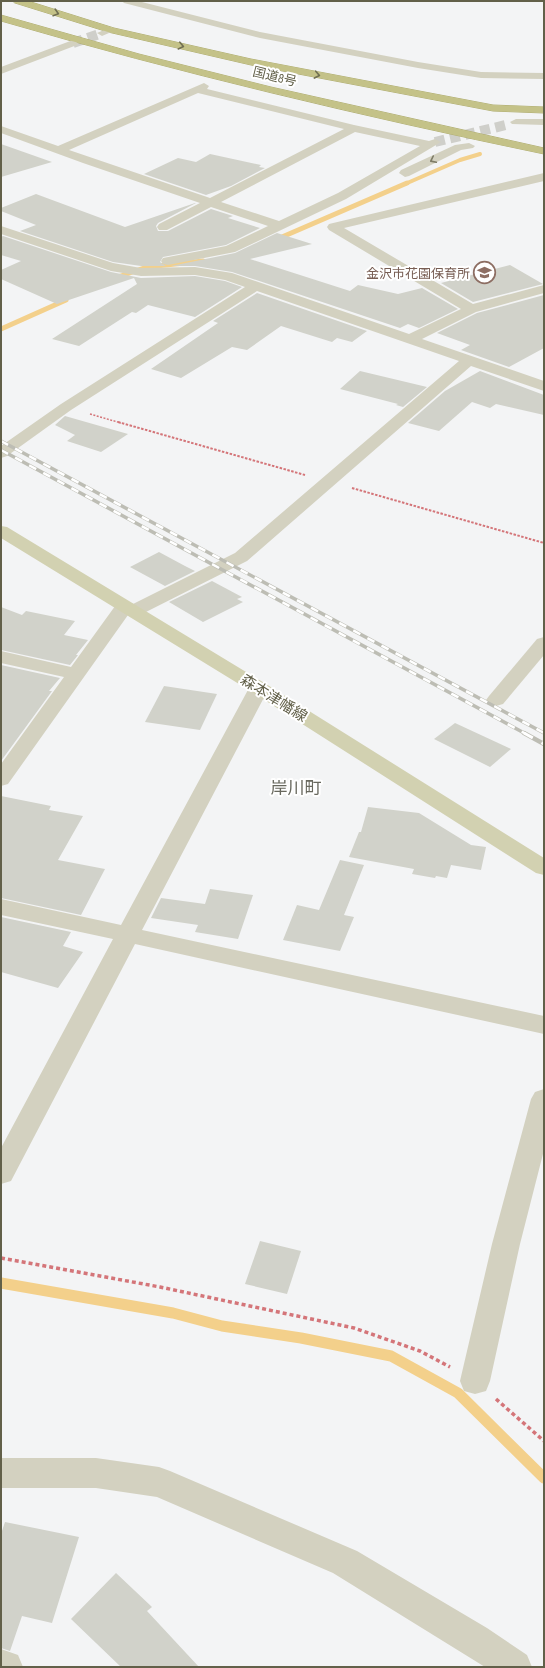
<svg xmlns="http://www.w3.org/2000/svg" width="545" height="1668" viewBox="0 0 545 1668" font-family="'Sofia Sans Condensed','Noto Sans JP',sans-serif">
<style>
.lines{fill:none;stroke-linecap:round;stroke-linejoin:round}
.stream-far2{stroke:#f3d08b;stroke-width:4}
.stream-far1{stroke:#f3d08b;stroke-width:5}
.stream{stroke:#f3d08b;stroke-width:11}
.building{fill:#d1d2ca}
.minor-tunnel{stroke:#cfcfca;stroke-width:10;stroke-dasharray:10 5.5;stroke-linecap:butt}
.highway-casing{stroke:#b0ae73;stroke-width:1}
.path-far2{stroke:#d47579;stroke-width:1.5;stroke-dasharray:2 1.5;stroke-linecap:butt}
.path-far1{stroke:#d47579;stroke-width:2;stroke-dasharray:2.5 1.5;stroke-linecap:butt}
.path{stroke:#d47579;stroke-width:3.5;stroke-dasharray:4 3;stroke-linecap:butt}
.minor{fill:#d3d1c0;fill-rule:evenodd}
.major{fill:#d2d1b1;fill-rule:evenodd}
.highway{fill:#c4c288;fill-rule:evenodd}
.rail-far1-casing{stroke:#bdbdb4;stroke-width:3.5}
.rail-casing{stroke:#bdbdb4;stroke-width:4.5}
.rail-far1{stroke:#fff;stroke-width:2.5;stroke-dasharray:8;stroke-linecap:butt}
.rail{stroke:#fff;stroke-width:3;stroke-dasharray:10;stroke-linecap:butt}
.oneway{stroke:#716f52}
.oneway2{stroke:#7e7c67}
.labels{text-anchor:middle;stroke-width:4;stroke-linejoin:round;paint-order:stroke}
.far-street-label{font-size:13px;fill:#626049;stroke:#fff}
.far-education-label{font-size:13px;fill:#785e54;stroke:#fff;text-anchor:end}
.street-label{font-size:15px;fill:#626049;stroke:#fff}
.quarter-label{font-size:17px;fill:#68685e;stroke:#fff}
</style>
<rect width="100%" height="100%" fill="#f3f4f5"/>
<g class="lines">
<path class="stream-far2" d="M 405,184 L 460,160 L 480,154"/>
<g class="stream-far1">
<path d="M 275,240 L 407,183"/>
<path d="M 115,278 L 147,267 L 203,261"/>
<path d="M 1,329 L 66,300"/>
</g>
<path class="stream" d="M 1,1283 L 173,1313 L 222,1326 L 301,1338 L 391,1356 L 458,1393 L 544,1478"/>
</g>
<g class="building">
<path d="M 1,144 L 52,162 L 1,177 Z"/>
<path d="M 210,154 L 261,165 L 259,167 L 265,168 L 231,186 L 206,195 L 144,174 L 178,158 L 196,162 Z"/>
<path d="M 36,194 L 125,227 L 195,203 L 196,203 L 158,223 L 156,226 L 158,231 L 168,231 L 211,209 L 233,216 L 228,218 L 260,228 L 226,245 L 163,257 L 160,262 L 166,266 L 141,266 L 113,262 L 20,231 L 36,225 L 1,211 L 1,208 Z"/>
<path d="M 277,233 L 312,244 L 250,259 L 350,291 L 358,285 L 398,294 L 422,288 L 458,309 L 419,328 L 408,324 L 400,328 L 232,272 L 195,266 L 171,266 L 235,253 Z"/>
<path d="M 3,236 L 111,272 L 141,278 L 195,276 L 225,281 L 242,287 L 195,317 L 148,305 L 136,313 L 132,312 L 79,346 L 52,339 L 137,284 L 134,278 L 57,304 L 1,279 L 1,270 L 21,261 L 1,255 L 1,237 Z"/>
<path d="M 510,265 L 543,284 L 473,302 L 441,283 Z"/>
<path d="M 257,293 L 367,331 L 352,342 L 337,338 L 332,342 L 281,326 L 247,350 L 232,347 L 181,378 L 151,369 L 218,323 L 213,321 Z"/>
<path d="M 544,295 L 544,348 L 509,367 L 461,350 L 470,345 L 437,333 L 477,313 Z"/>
<path d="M 360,371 L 427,387 L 403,407 L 396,405 L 398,404 L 340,389 Z"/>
<path d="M 480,371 L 544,395 L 544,415 L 496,404 L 490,408 L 472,402 L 439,431 L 408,423 L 445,391 Z"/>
<path d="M 65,416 L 128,434 L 101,452 L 67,441 L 75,435 L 55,425 Z"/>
<path d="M 159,552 L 185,566 L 195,571 L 165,586 L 130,567 Z"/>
<path d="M 212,581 L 242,597 L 237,599 L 243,602 L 203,622 L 169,602 Z"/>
<path d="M 1,607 L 22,615 L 26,611 L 75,621 L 64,635 L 88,640 L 76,655 L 78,655 L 70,665 L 1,650 Z"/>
<path d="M 1,665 L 60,678 L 49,691 L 52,691 L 1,761 Z"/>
<path d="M 164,686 L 217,694 L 200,730 L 145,722 Z"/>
<path d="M 455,723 L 511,749 L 490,767 L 434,739 Z"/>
<path d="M 1,796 L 51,806 L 49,810 L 83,816 L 58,860 L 105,869 L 81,915 L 1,898 Z"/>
<path d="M 368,807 L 419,813 L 471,845 L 486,847 L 481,870 L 451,865 L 447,878 L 436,876 L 435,878 L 412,874 L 414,869 L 349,857 L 359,832 L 361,832 Z"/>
<path d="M 340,860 L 364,865 L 344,915 L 354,917 L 340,951 L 283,940 L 297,905 L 319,910 Z"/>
<path d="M 210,889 L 253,895 L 238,939 L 195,932 L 198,925 L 151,918 L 161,898 L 205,904 Z"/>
<path d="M 1,917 L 71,932 L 63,946 L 83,952 L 58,988 L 1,972 Z"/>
<path d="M 260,1241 L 301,1251 L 287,1294 L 245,1284 Z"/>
<path d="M 5,1522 L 79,1537 L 52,1623 L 22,1616 L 10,1651 L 1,1648 L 1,1534 Z"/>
<path d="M 116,1573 L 152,1607 L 147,1611 L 199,1667 L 121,1667 L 71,1619 Z"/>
</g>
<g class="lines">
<g class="minor-tunnel">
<path d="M 73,43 L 102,33"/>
<path d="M 435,142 L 510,124"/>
</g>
<defs>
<g id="highway">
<path d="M 13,1 L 28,1 L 114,28 L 251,59 L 493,105 L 544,107 L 544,113 L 493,111 L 251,65 L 108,32 L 15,3 Z"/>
<path d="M 1,15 L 139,54 L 271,87 L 544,148 L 544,154 C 361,116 180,73 1,21 Z"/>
</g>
</defs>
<use href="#highway" class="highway-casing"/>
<path class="path-far2" d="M 90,414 L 121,423"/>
<g class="path-far1">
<path d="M 118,422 L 305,475"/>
<path d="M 352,488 L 544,543"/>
</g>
<g class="path">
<path d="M 1,1258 L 160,1287 L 354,1328 L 420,1351 L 450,1367"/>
<path d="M 496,1399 L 544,1441"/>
</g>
<g class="minor">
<path d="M 122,1 L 138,1 L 260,32 L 418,62 L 481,72 L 544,73 L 544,79 L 481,78 L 418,68 L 260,38 L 124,3 Z"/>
<path d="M 111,27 L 116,30 L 102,36 L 97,33 Z"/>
<path d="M 73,40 L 78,43 L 77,45 L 1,74 L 1,67 Z"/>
<path d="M 204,83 L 209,86 L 207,89 L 354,125 L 429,141 L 435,139 L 441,142 L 346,199 L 235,252 L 168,265 L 163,264 L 161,261 L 163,258 L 226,246 L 268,226 L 211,207 L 167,230 L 159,230 L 157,227 L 159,224 L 200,203 L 83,163 L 1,133 L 1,126 L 58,146 ZM 198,93 L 344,129 L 210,198 L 69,150 ZM 355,132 L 420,146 L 338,193 L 279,221 L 221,202 Z"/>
<path d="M 516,119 L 544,119 L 544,125 L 512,124 L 510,122 Z"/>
<path d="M 469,143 L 475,146 L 473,148 L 461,150 L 409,176 L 405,177 L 399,173 L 401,170 L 455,145 Z"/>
<path d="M 544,173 L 544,181 L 344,228 L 473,304 L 544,285 L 544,293 L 476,312 L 422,339 L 544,381 L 544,391 L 471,366 L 247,561 L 140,615 L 133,617 L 128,615 L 8,784 L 1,786 L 1,764 L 64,677 L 1,663 L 1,651 L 71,667 L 118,602 L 125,600 L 133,604 L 235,553 L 459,361 L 257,291 L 71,410 L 7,456 L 1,458 L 1,446 L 61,404 L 245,287 L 225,280 L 195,275 L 141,276 L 111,271 L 1,234 L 1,226 L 113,263 L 141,268 L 195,267 L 232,273 L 409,334 L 461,309 L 329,230 L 327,227 L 329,224 Z"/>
<path d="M 544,637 L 544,655 L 503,704 L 496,706 L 489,704 L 486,700 L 489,696 L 537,639 Z"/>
<path d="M 259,682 L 266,684 L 269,688 L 142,930 L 544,1016 L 544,1034 L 135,944 L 11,1181 L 1,1184 L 1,1148 L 113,939 L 1,915 L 1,899 L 121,925 L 249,688 L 252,684 Z"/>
<path d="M 544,1089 L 544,1150 L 520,1244 L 490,1381 L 486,1391 L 475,1394 L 464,1391 L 460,1381 L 492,1244 L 531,1099 L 535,1092 Z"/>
<path d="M 1,1458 L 96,1458 L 159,1467 L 170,1471 L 357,1551 L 487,1628 L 527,1655 L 532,1667 L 485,1667 L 333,1573 L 157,1497 L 96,1488 L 1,1488 Z"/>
<path d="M 1,1649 L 18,1655 L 23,1667 L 1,1667 Z"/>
</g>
<path class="major" d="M 1,526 L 7,527 L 266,684 L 544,858 L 544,875 L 536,873 L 252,692 L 1,538 Z"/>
<use href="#highway" class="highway"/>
<defs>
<g id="rail-far1">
<path d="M 1,441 L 544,733"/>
<path d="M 1,450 L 526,734"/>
</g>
<path id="rail" d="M 524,733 L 544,744"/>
</defs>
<use href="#rail-far1" class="rail-far1-casing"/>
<use href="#rail" class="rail-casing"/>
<use href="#rail-far1" class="rail-far1"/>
<use href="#rail" class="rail"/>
</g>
<defs><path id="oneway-chevron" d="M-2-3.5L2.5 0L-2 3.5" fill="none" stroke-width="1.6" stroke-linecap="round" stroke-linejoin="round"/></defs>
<g class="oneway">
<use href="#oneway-chevron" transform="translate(56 13) rotate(17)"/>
<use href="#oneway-chevron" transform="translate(181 46) rotate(13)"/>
<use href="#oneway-chevron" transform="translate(317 75) rotate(11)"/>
</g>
<use class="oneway2" href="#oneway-chevron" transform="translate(433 160) rotate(154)"/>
<defs>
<symbol id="school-ring" viewBox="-11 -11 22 22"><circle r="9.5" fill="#fff" stroke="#8d6e63" stroke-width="1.5"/><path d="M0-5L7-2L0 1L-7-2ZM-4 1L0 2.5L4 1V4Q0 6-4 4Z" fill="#8d6e63"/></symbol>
</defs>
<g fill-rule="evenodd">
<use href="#school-ring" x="472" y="260" width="25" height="25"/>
</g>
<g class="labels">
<g class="far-street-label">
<text transform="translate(275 76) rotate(14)" y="5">国道8号</text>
</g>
<g class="far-education-label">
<text x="470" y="278">金沢市花園保育所</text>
</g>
<g class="street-label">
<text transform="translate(274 698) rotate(32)" y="5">森本津幡線</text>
</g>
<g class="quarter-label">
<text x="296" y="794">岸川町</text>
</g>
</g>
<rect width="545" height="1668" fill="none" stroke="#626049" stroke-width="4"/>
</svg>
